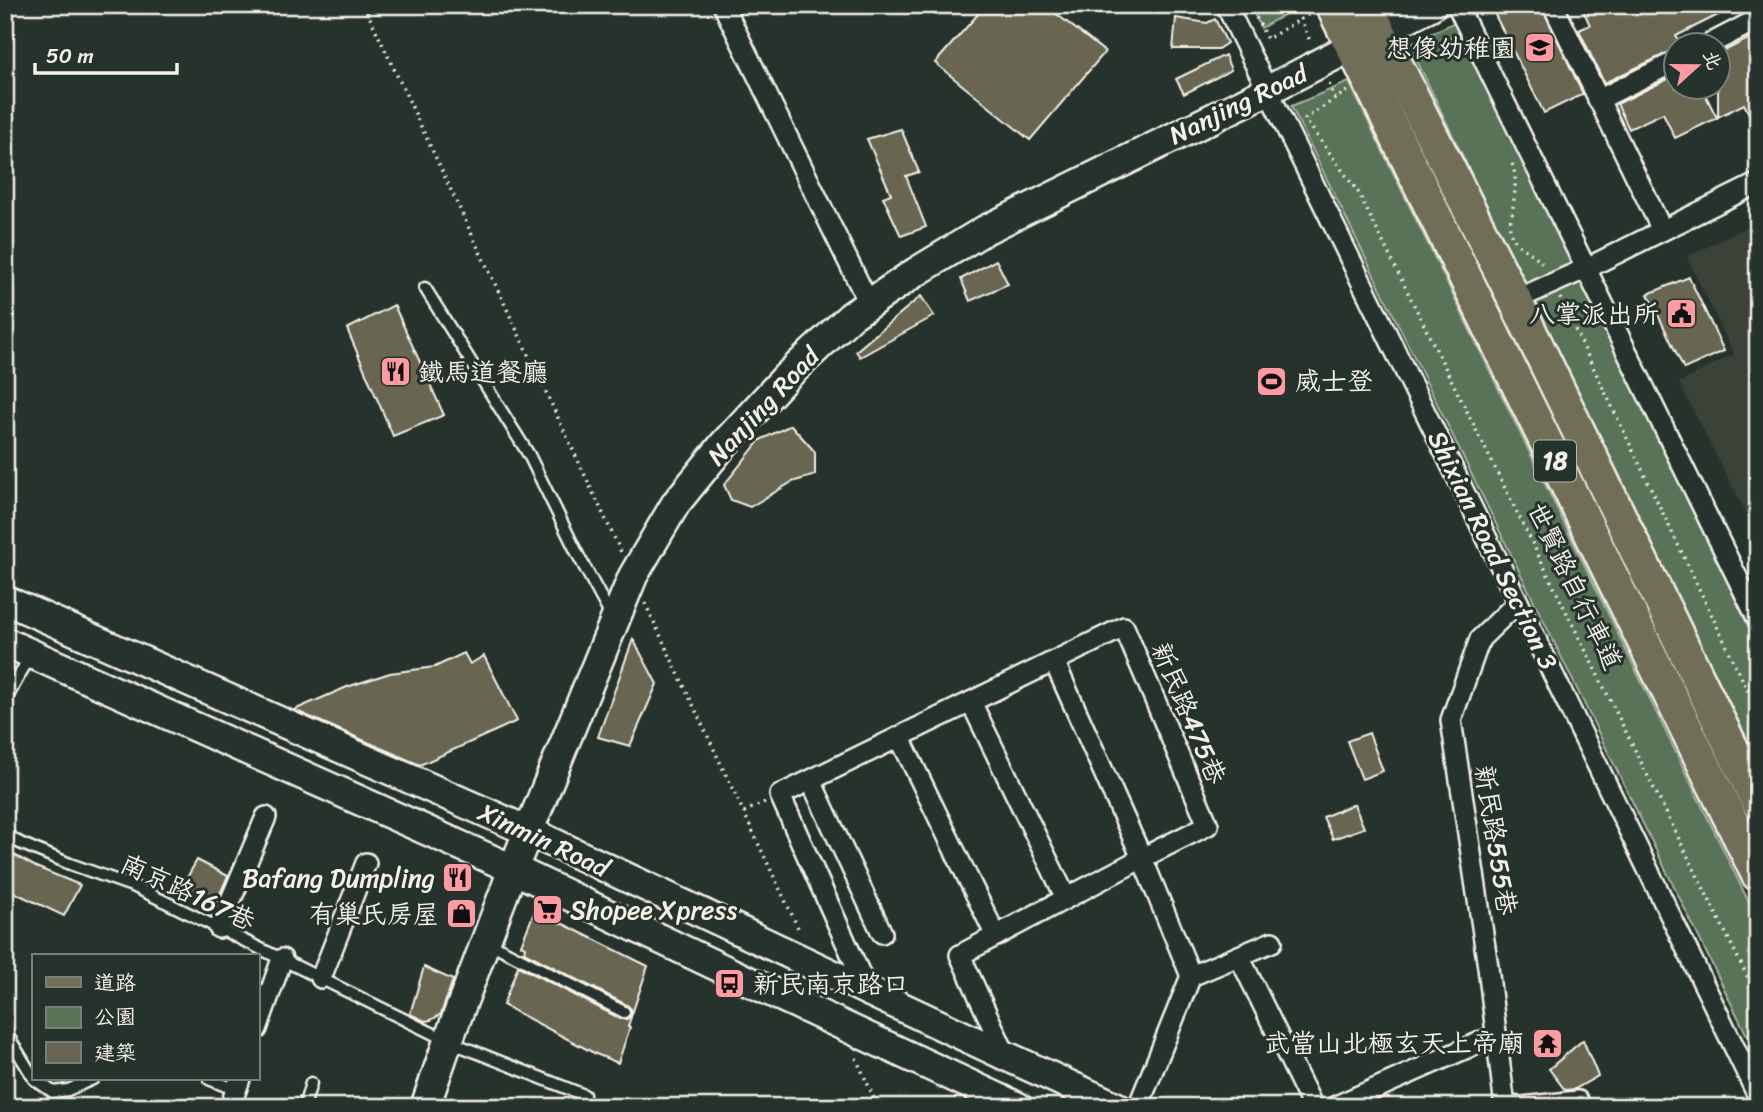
<svg xmlns="http://www.w3.org/2000/svg" width="1763" height="1112" viewBox="0 0 1763 1112" font-family="Sriracha,'LXGW WenKai TC',sans-serif">
<style>
.built{fill:#3a4238}
.green{fill:#597359;stroke:#a6b2a0;stroke-width:2}
.building{fill:#676551;stroke:#f4f1e8;stroke-width:2}
.lines{fill:none;stroke-linecap:round;stroke-linejoin:round}
.lane-casing{stroke:#f4f1e8;stroke-width:15}
.street-casing{stroke:#f4f1e8;stroke-width:24}
.secondary-casing{stroke:#f4f1e8;stroke-width:33}
.primary-casing{stroke:#f4f1e8;stroke-width:37}
.path{stroke:#f4f1e8;stroke-width:3.5;stroke-dasharray:2 5;stroke-linecap:butt}
.lane{stroke:#26332d;stroke-width:10}
.street{stroke:#26332d;stroke-width:19}
.secondary{stroke:#26332d;stroke-width:28}
.primary{stroke:#716e59;stroke-width:32}
.labels{text-anchor:middle;stroke-width:6;stroke-linejoin:round;paint-order:stroke}
.shield{fill:#26332d;stroke:#b6b8b0;stroke-width:2}
.shield-label{font-size:24px;font-weight:bold;fill:#f4f1e8}
.poi-label{font-size:26px;fill:#f4f1e8;stroke:#26332d;text-anchor:end}
.street-label{font-size:26px;fill:#f4f1e8;stroke:#26332d}
</style>
<rect width="100%" height="100%" fill="#26332d"/>
<filter id="ink" filterUnits="userSpaceOnUse"><feTurbulence type="fractalNoise" baseFrequency=".0143" numOctaves="2"/><feDisplacementMap in="SourceGraphic" scale="14" xChannelSelector="R" yChannelSelector="G"/><feConvolveMatrix kernelMatrix="1 2 1 2 8 2 1 2 1" color-interpolation-filters="sRGB"/></filter>
<g filter="url(#ink)">
<path class="built" d="M 1758,221 L 1758,536 L 1679,383 L 1734,354 L 1687,257 Z"/>
<g class="green">
<path d="M 1250,5 L 1301,5 L 1261,28 Z"/>
<path d="M 1457,21 L 1758,646 L 1758,774 L 1409,44 Z"/>
<path d="M 1349,82 L 1758,921 L 1758,1058 L 1291,106 Z"/>
</g>
<g class="building">
<path d="M 986,5 L 1045,5 L 1105,52 L 1030,140 L 935,63 Z"/>
<path d="M 1490,5 L 1541,5 L 1583,94 L 1544,113 Z"/>
<path d="M 1593,5 L 1738,5 L 1676,36 L 1681,46 L 1676,46 L 1676,49 L 1604,83 L 1579,30 L 1590,25 L 1583,10 Z"/>
<path d="M 1176,18 L 1207,23 L 1215,19 L 1227,43 L 1218,49 L 1173,49 Z"/>
<path d="M 1758,34 L 1758,132 L 1744,104 L 1718,117 L 1718,54 Z"/>
<path d="M 1225,55 L 1231,70 L 1184,94 L 1176,79 Z"/>
<path d="M 1676,75 L 1676,88 L 1702,88 L 1717,118 L 1675,138 L 1663,113 L 1629,129 L 1617,104 Z"/>
<path d="M 901,129 L 919,172 L 906,176 L 926,227 L 901,236 L 883,197 L 891,194 L 867,139 Z"/>
<path d="M 996,260 L 1008,284 L 970,301 L 961,279 Z"/>
<path d="M 1689,277 L 1724,351 L 1684,369 L 1648,294 Z"/>
<path d="M 921,296 L 934,316 L 860,357 L 856,351 Z"/>
<path d="M 394,305 L 444,415 L 393,436 L 347,329 Z"/>
<path d="M 791,425 L 815,452 L 815,475 L 792,482 L 750,507 L 731,500 L 724,485 L 760,440 Z"/>
<path d="M 633,639 L 657,684 L 630,746 L 598,737 Z"/>
<path d="M 464,653 L 470,664 L 484,656 L 517,721 L 420,765 L 294,710 L 347,687 L 390,673 L 435,667 Z"/>
<path d="M 1369,733 L 1383,771 L 1362,779 L 1347,741 Z"/>
<path d="M 1354,804 L 1364,828 L 1333,839 L 1323,817 Z"/>
<path d="M 5,850 L 36,867 L 80,885 L 64,916 L 5,888 Z"/>
<path d="M 197,860 L 228,876 L 215,905 L 181,888 Z"/>
<path d="M 535,910 L 648,966 L 628,1026 L 630,1027 L 618,1063 L 596,1054 L 503,1005 L 518,966 L 621,1019 L 627,1019 L 631,1015 L 631,1009 L 627,1005 L 524,952 L 525,947 L 521,945 Z"/>
<path d="M 424,967 L 453,980 L 441,1014 L 431,1020 L 425,1021 L 410,1014 Z"/>
<path d="M 1583,1040 L 1598,1076 L 1575,1089 L 1565,1090 L 1549,1069 Z"/>
</g>
<g class="lines">
<defs>
<g id="lane">
<path d="M 425,288 L 529,455 L 578,555 L 611,616"/>
<path d="M 5,701 L 30,656"/>
<path d="M 5,834 L 20,843 L 70,864 L 135,887 L 448,1041 L 584,1095 L 583,1107"/>
<path d="M 488,942 L 624,1012"/>
<path d="M 5,1031 L 33,1077"/>
<path d="M 34,1079 L 53,1092 L 68,1090 L 93,1079"/>
<path d="M 209,1079 L 236,1090"/>
<path d="M 304,1107 L 311,1083"/>
</g>
<g id="street">
<path d="M 723,5 L 869,304"/>
<path d="M 1226,5 L 1518,602 L 1758,1096"/>
<path d="M 1457,5 L 1758,620"/>
<path d="M 1553,5 L 1662,230"/>
<path d="M 1706,46 L 1758,19"/>
<path d="M 1598,100 L 1676,61"/>
<path d="M 1515,300 L 1587,268 L 1758,183"/>
<path d="M 1054,661 L 1142,858 L 1191,976 L 1272,942"/>
<path d="M 971,702 L 1066,898"/>
<path d="M 900,738 L 996,936"/>
<path d="M 811,781 L 882,933"/>
<path d="M 219,928 L 266,817"/>
<path d="M 1239,956 L 1313,1107"/>
<path d="M 321,978 L 366,863"/>
<path d="M 868,992 L 780,795 L 1124,627 L 1208,825 L 1142,858 L 960,955 L 1006,1056"/>
<path d="M 257,1029 L 282,959"/>
<path d="M 1505,1106 L 1522,1107 L 1578,1101 L 1582,1107"/>
<path d="M 230,1107 L 240,1079"/>
<path d="M 1138,1107 L 1191,976"/>
<path d="M 1334,1107 L 1496,1035"/>
<path d="M 1505,1107 L 1488,967 L 1451,720 L 1480,639 L 1518,602"/>
</g>
<g id="secondary">
<path d="M 5,600 L 528,831 L 1006,1056 L 1117,1107"/>
<path d="M 5,642 L 513,869 L 780,996 L 1018,1107"/>
<path d="M 425,1107 L 448,1041 L 513,869 L 633,576 L 676,503 L 724,444 L 786,377 L 851,316 L 916,272 L 985,230 L 1249,100 L 1432,5"/>
</g>
<g id="primary">
<path d="M 1332,5 L 1758,875"/>
<path d="M 1366,5 L 1515,300 L 1758,802"/>
</g>
</defs>
<use href="#lane" class="lane-casing"/>
<use href="#street" class="street-casing"/>
<use href="#secondary" class="secondary-casing"/>
<use href="#primary" class="primary-casing"/>
<g class="path">
<path d="M 364,5 L 621,552"/>
<path d="M 1250,5 L 1267,39 L 1311,13"/>
<path d="M 1300,18 L 1310,41"/>
<path d="M 1419,53 L 1452,37"/>
<path d="M 1329,84 L 1335,98"/>
<path d="M 1347,91 L 1305,119 L 1358,192 L 1758,998"/>
<path d="M 1512,164 C 1518,178 1514,199 1512,214 C 1511,219 1509,226 1510,231 C 1516,251 1536,251 1544,266"/>
<path d="M 1560,298 L 1758,712"/>
<path d="M 645,603 L 800,932"/>
<path d="M 744,812 L 765,802"/>
<path d="M 856,1058 L 878,1107"/>
</g>
<use href="#lane" class="lane"/>
<use href="#street" class="street"/>
<use href="#secondary" class="secondary"/>
<use href="#primary" class="primary"/>
</g>
</g>
<defs>
<symbol id="school-square" viewBox="-11 -11 22 22"><rect x="-9" y="-9" width="18" height="18" rx="4" fill="#ff9aa2" stroke="#26332d"/><path d="M0-5L7-2L0 1L-7-2ZM-4 1L0 2.5L4 1V4Q0 6-4 4Z" fill="#111"/></symbol>
<symbol id="civic-square" viewBox="-11 -11 22 22"><rect x="-9" y="-9" width="18" height="18" rx="4" fill="#ff9aa2" stroke="#26332d"/><path d="M-.6-6.5H3V-4.5H.6V-3L4-1V1h2V6H-6V1h2V-1L-.6-3ZM-1.2 2.5V6h2.4V2.5Z" fill="#111"/></symbol>
<symbol id="restaurant-square" viewBox="-11 -11 22 22"><rect x="-9" y="-9" width="18" height="18" rx="4" fill="#ff9aa2" stroke="#26332d"/><path d="M-5-6h1v4h1v-4h1v4h1v-4h1v5L-1.5 .5V6h-2V.5L-5-1ZM5-6V6H3V1.5H1.5Q1.5-4 5-6Z" fill="#111"/></symbol>
<symbol id="stadium-square" viewBox="-11 -11 22 22"><rect x="-9" y="-9" width="18" height="18" rx="4" fill="#ff9aa2" stroke="#26332d"/><path d="M0-5a6.5 5 0 1 0 0 10a6.5 5 0 1 0 0-10ZM-3.5-1.8h7v3.6h-7Z" fill="#111"/></symbol>
<symbol id="supermarket-square" viewBox="-11 -11 22 22"><rect x="-9" y="-9" width="18" height="18" rx="4" fill="#ff9aa2" stroke="#26332d"/><path d="M-6-5.5h2.5l.6 2H6L4.5 2H-2.5L-4.4-4H-6ZM-1.5 3.2a1.3 1.3 0 1 0 .1 0ZM3 3.2a1.3 1.3 0 1 0 .1 0Z" fill="#111"/></symbol>
<symbol id="shop-square" viewBox="-11 -11 22 22"><rect x="-9" y="-9" width="18" height="18" rx="4" fill="#ff9aa2" stroke="#26332d"/><path d="M-5-2.5h2.3a2.7 3.5 0 0 1 5.4 0H5L5.5 6h-11ZM-1.5-2.5h3a1.5 2.3 0 0 0-3 0Z" fill="#111"/></symbol>
<symbol id="bus-square" viewBox="-11 -11 22 22"><rect x="-9" y="-9" width="18" height="18" rx="4" fill="#ff9aa2" stroke="#26332d"/><path d="M-5-6H5V4H4V6H2V4H-2V6H-4V4H-5ZM-3.5-4V0h7V-4ZM-3.5 1.2v1.5H-2V1.2ZM2 1.2v1.5H3.5V1.2Z" fill="#111"/></symbol>
<symbol id="temple-square" viewBox="-11 -11 22 22"><rect x="-9" y="-9" width="18" height="18" rx="4" fill="#ff9aa2" stroke="#26332d"/><path d="M0-6L5-2H3V0L6.5 2.5H4V6H1.5V3h-3V6H-4V2.5H-6.5L-3 0V-2H-5Z" fill="#111"/></symbol>
</defs>
<g fill-rule="evenodd">
<use href="#school-square" x="1522" y="30" width="35" height="35"/>
<use href="#civic-square" x="1664" y="296" width="35" height="35"/>
<use href="#restaurant-square" x="378" y="354" width="35" height="35"/>
<use href="#stadium-square" x="1254" y="364" width="35" height="35"/>
<use href="#restaurant-square" x="440" y="860" width="35" height="35"/>
<use href="#supermarket-square" x="530" y="892" width="35" height="35"/>
<use href="#shop-square" x="444" y="896" width="35" height="35"/>
<use href="#bus-square" x="712" y="966" width="35" height="35"/>
<use href="#temple-square" x="1530" y="1026" width="35" height="35"/>
</g>
<g class="labels">
<rect class="shield" x="1534" y="440.5" width="42" height="41" rx="5"/>
<g class="shield-label">
<text x="1555" y="469">18</text>
</g>
<g class="poi-label">
<text x="1516" y="57">想像幼稚園</text>
<text x="1659" y="323">八掌派出所</text>
<text x="418" y="381" text-anchor="start">鐵馬道餐廳</text>
<text x="1295" y="390" text-anchor="start">威士登</text>
<text x="435" y="887">Bafang Dumpling</text>
<text x="570" y="919" text-anchor="start">Shopee Xpress</text>
<text x="439" y="923">有巢氏房屋</text>
<text x="753" y="993" text-anchor="start">新民南京路口</text>
<text x="1524" y="1052">武當山北極玄天上帝廟</text>
</g>
<g class="street-label">
<text transform="translate(1238 104) rotate(-26)" y="9">Nanjing Road</text>
<text transform="translate(763 406) rotate(-47)" y="9">Nanjing Road</text>
<text transform="translate(1493 550) rotate(64)" y="9">Shixian Road Section 3</text>
<text transform="translate(1575 586) rotate(64)" y="9">世賢路自行車道</text>
<text transform="translate(1189 713) rotate(67)" y="9">新民路475巷</text>
<text transform="translate(544 840) rotate(25)" y="9">Xinmin Road</text>
<text transform="translate(1496 840) rotate(81)" y="9">新民路555巷</text>
<text transform="translate(188 892) rotate(25)" y="9">南京路167巷</text>
</g>
</g>
<rect width="1763" height="1112" fill="none" stroke="#26332d" stroke-width="28"/>
<rect x="14" y="14" width="1735" height="1084" fill="none" stroke="#f4f1e8" stroke-width="2.5" filter="url(#ink)"/>
<rect x="32" y="954" width="228" height="126" fill="#26332d" stroke="#787f78" stroke-width="2"/>
<rect x="46" y="977" width="35" height="10" fill="#716e59" stroke="#787f78" stroke-width="2"/>
<text x="94" y="990" font-size="21" fill="#f4f1e8">道路</text>
<rect x="46" y="1007" width="35" height="21" fill="#597359" stroke="#787f78" stroke-width="2"/>
<text x="94" y="1024" font-size="21" fill="#f4f1e8">公園</text>
<rect x="46" y="1042" width="35" height="21" fill="#676551" stroke="#787f78" stroke-width="2"/>
<text x="94" y="1060" font-size="21" fill="#f4f1e8">建築</text>
<g transform="translate(1697 66) rotate(69)"><circle r="33" fill="#26332d" stroke="#787f78" stroke-width="2"/>
<path d="M0-5L12 26L0 18L-12 26Z" fill="#ff9aa2"/>
<text y="-10" font-size="19" font-weight="bold" text-anchor="middle" fill="#f4f1e8">北</text>
</g>
<path d="M35 63v10h142v-10" fill="none" stroke="#f4f1e8" stroke-width="3.5"/>
<text x="46" y="63" font-size="21" fill="#f4f1e8" stroke="#26332d" stroke-width="5" paint-order="stroke">50 m</text>
</svg>
